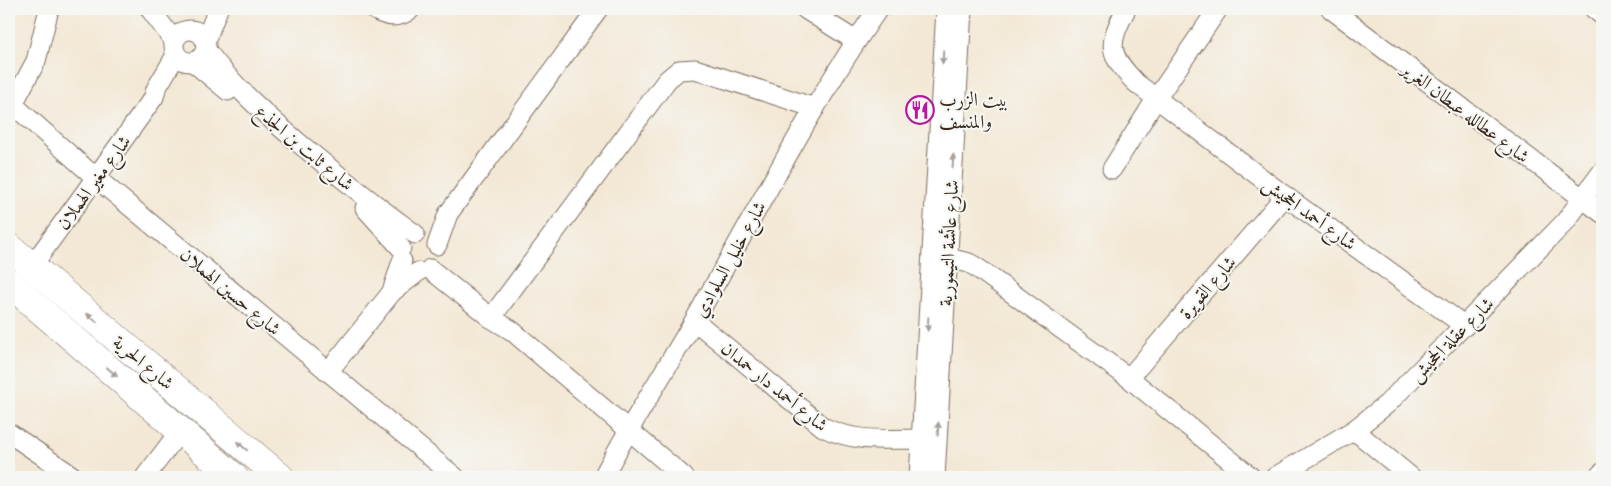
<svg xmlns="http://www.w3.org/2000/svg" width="1611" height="486" viewBox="0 0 1611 486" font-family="'IM FELL DW Pica',Amiri,serif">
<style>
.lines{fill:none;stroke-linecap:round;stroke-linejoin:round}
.minor-casing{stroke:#7b6c5e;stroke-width:21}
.highway-casing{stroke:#7b6c5e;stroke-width:29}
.minor{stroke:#fff;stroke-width:19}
.highway{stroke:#fff;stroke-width:28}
.oneway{fill:#a79f9a}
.labels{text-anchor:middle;stroke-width:4;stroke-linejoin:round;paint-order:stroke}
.poi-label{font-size:19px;fill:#3b2a1e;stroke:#f6f6f2;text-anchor:start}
.street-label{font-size:19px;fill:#3b2a1e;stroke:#f6f6f2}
</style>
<rect width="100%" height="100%" fill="#f6f6f2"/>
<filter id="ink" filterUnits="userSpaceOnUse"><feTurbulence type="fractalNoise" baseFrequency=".02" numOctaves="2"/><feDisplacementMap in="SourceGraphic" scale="10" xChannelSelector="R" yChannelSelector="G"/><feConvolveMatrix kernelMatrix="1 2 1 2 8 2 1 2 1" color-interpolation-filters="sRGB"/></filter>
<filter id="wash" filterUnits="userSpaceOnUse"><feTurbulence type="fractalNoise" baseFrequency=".0096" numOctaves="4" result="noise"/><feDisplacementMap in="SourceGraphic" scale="20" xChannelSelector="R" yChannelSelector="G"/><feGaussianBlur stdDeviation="1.12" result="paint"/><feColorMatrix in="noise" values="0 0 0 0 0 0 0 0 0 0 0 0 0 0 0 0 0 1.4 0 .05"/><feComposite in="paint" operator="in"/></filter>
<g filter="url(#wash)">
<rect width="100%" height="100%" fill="#f3e8d5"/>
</g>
<g filter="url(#ink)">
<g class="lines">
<defs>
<g id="minor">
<path d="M 150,9 L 174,41"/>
<path d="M 373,9 C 386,17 399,19 411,9"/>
<path d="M 805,9 L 856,41"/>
<path d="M 1126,9 C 1108,45 1107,53 1136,83 L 1285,196 L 1465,326"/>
<path d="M 1331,9 L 1602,213"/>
<path d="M 1594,9 L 1602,15"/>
<circle cx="190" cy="46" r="16"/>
<path d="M 205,42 L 218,9"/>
<path d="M 206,50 C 233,86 266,115 300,144 C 338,175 375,206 415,234"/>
<path d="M 193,62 L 228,91"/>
<path d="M 9,101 L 96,178 L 455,477"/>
<path d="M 13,104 L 36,61 L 49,9"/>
<path d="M 1112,169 L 1156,99 L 1218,9"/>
<path d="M 365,208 L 401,248"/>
<path d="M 437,245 L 448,214 L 598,9"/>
<path d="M 948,258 L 969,263 L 976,267 L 1129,378 L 1251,477"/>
<path d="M 32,266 L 154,97 L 156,89 L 176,55"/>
<path d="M 430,269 L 491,318 L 511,330 L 684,477"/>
<path d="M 392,292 L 402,261"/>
<path d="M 491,318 L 667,80 L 679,70 L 695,69 L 815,108"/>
<path d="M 695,321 L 823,427 C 854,443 888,439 922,439"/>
<path d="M 328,372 L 392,292 L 418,272"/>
<path d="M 1129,378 L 1285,196"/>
<path d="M 1354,430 L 1411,477"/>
<path d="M 9,433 L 74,477"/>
<path d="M 145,477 L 180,431"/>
<path d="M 603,477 C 634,416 673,360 706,300 C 762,202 814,101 878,9"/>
<path d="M 919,477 L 946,9"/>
<path d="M 935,477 L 962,9"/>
<path d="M 1275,477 L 1354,430 L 1387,404 L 1565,222 L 1602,172"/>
<path d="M 1598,477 L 1602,473"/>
</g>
<g id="highway">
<path d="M 9,247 L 280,477"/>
<path d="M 9,283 L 234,477"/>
</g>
</defs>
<use href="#minor" class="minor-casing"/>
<use href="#highway" class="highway-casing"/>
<use href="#minor" class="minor"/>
<use href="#highway" class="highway"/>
</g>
<defs><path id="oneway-solid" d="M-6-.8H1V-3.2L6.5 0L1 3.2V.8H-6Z" transform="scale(1.25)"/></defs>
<g class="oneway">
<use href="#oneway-solid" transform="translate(943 57) rotate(93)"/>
<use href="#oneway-solid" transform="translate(953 161) rotate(-87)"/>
<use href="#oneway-solid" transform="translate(92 318) rotate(-140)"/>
<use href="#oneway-solid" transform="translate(928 324) rotate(93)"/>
<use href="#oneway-solid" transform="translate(112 372) rotate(41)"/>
<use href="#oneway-solid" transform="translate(938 429) rotate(-87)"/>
<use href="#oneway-solid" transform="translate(242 446) rotate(-140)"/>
</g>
</g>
<defs>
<symbol id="restaurant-ring" viewBox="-11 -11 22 22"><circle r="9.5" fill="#f6f6f2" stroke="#b5179e" stroke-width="1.5"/><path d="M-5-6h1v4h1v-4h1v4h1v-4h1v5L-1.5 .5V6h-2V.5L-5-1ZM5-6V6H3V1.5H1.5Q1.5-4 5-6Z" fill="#b5179e"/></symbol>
</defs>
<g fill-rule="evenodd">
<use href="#restaurant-ring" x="904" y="94" width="32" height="32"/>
</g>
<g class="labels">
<g class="poi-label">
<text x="939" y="106">بيت الزرب<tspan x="939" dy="22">والمنسف</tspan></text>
</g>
<g class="street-label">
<text transform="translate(1466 112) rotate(37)" y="7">شارع عطالله عبطان الغرير</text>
<text transform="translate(305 147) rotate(40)" y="7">شارع ثابت بن الجذع</text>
<text transform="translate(93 182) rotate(-54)" y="7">شارع مغير الهملان</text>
<text transform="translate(1310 213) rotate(36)" y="7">شارع أحمد الجحيش</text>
<text transform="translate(948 243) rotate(-87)" y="7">شارع عائشة التيمورية</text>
<text transform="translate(729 259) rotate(-61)" y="7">شارع خليل السلوادي</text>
<text transform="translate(1207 287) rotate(-49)" y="7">شارع القويرة</text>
<text transform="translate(231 291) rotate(40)" y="7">شارع حسين الهملان</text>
<text transform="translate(1451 339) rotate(-45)" y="7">شارع عقلة الجحيش</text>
<text transform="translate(144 362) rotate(40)" y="7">شارع الحرية</text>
<text transform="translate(775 386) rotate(39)" y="7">شارع أحمد دار حمدان</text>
</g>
</g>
<rect width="1611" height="486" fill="none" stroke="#f6f6f2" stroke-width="30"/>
</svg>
